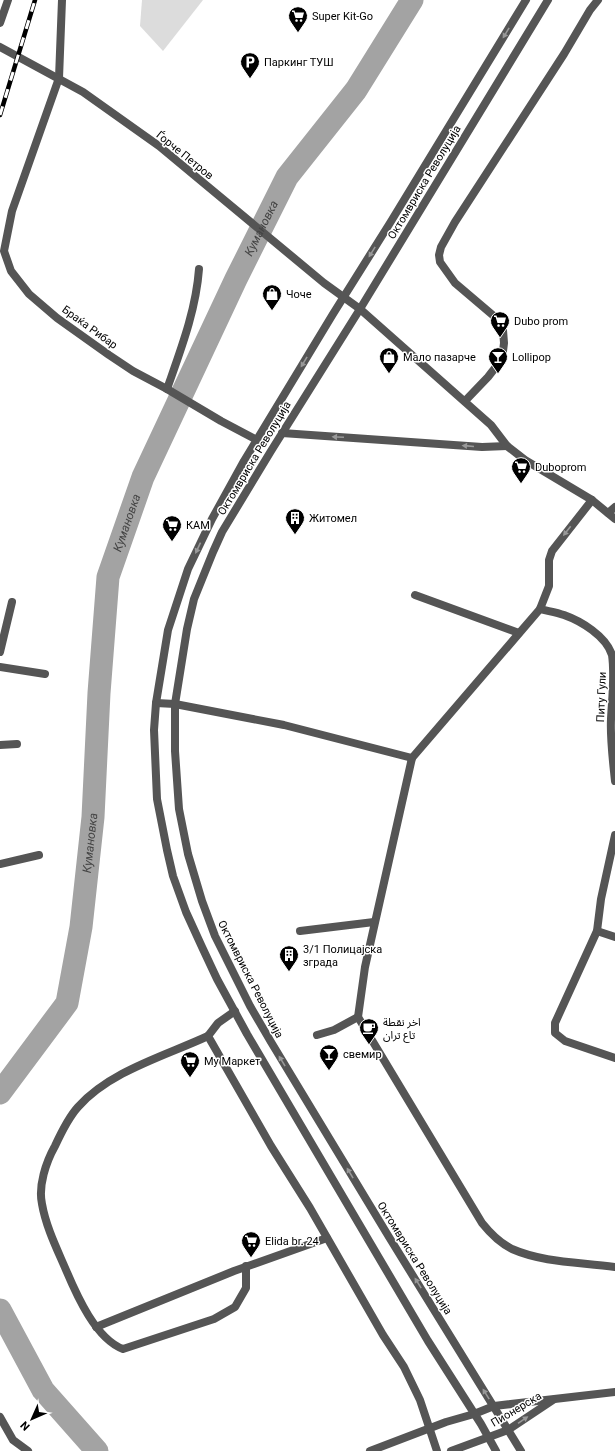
<svg xmlns="http://www.w3.org/2000/svg" width="615" height="1451" viewBox="0 0 615 1451" font-family="Roboto,'Noto Sans Arabic',sans-serif">
<style>
.green{fill:#dcdcdc}
.lines{fill:none;stroke-linecap:round;stroke-linejoin:round}
.river{stroke:#a3a3a3;stroke-width:23}
.minor{stroke:#555;stroke-width:8}
.tertiary{stroke:#555;stroke-width:8}
.rail-casing{stroke:#000;stroke-width:4.5}
.rail{stroke:#fff;stroke-width:3;stroke-dasharray:9;stroke-linecap:butt}
.oneway{fill:#999}
.labels{text-anchor:middle;stroke-width:3;stroke-linejoin:round;paint-order:stroke}
.poi-label{font-size:11px;fill:#000;stroke:#fff;text-anchor:start}
.street-label{font-size:11px;fill:#000;stroke:#fff}
.water-label{font-size:12px;font-style:italic;fill:#444;stroke:#fff}
</style>
<rect width="100%" height="100%" fill="#fff"/>
<path class="green" d="M 142,0 L 203,0 L 163,51 L 140,26 Z"/>
<g class="lines">
<g class="river">
<path id="s1" d="M 0,1093 L 67,1003 L 81,927 L 93,817 L 99,693 L 108,577 L 143,477 L 236,279 L 287,177 L 356,90 L 412,0"/>
<path d="M 0,1310 L 43,1390 L 97,1451"/>
</g>
<g class="minor">
<path d="M 62,0 L 59,78 L 12,211 L 4,251 L 11,271 L 29,294 L 57,318 L 109,355 L 133,371 L 167,389 L 221,421 L 257,440"/>
<path d="M 0,23 L 8,0"/>
<path d="M 167,389 C 181,349 196,310 199,269"/>
<path d="M 465,401 L 488,377 L 502,359 L 504,343 L 503,330 L 495,317 L 455,283 L 440,262 L 439,255 L 441,247 L 455,222 L 564,54 L 590,10 L 598,0"/>
<path d="M 282,433 L 482,447 L 507,446"/>
<path d="M 592,500 L 552,551 L 549,560 L 549,586 L 540,609 L 412,758 L 365,967 L 358,1017 L 482,1223 C 490,1233 500,1243 512,1249 C 544,1263 581,1262 615,1267"/>
<path d="M 608,513 L 615,507"/>
<path d="M 415,595 L 519,633"/>
<path d="M 540,609 C 547,611 556,612 564,615 C 581,621 606,636 612,655 C 615,675 612,699 611,719 C 610,739 613,761 615,781"/>
<path d="M 0,652 L 12,602"/>
<path d="M 0,667 L 45,674"/>
<path d="M 156,703 L 175,704 L 284,725 L 412,758"/>
<path d="M 0,745 L 17,744"/>
<path d="M 615,835 L 601,899 L 597,931 L 555,1023 L 555,1033 L 565,1041 L 615,1058"/>
<path d="M 0,864 L 39,855"/>
<path d="M 300,931 L 374,922"/>
<path d="M 597,931 L 615,937"/>
<path d="M 235,1011 L 218,1023 L 208,1036 L 271,1146 L 310,1208 L 383,1335 L 404,1367 L 420,1400 L 437,1451"/>
<path d="M 317,1035 L 334,1030 L 358,1017"/>
<path d="M 208,1036 C 165,1056 110,1071 78,1107 C 68,1118 61,1133 55,1146 C 46,1162 38,1186 42,1204 C 46,1227 57,1249 66,1270 C 77,1296 96,1339 123,1349 L 214,1319 L 235,1307 L 246,1288 L 246,1266"/>
<path d="M 96,1327 L 234,1271 L 327,1238"/>
<path d="M 0,1417 L 13,1440 L 28,1451"/>
<path d="M 370,1451 L 446,1422 L 474,1414 L 494,1406 L 615,1392"/>
<path d="M 451,1451 L 508,1430 L 553,1400"/>
</g>
<g class="tertiary">
<path d="M 0,47 L 83,92 L 159,146 L 324,283 L 360,309 L 491,425 L 507,446 L 525,460 L 592,500 L 615,519"/>
<path d="M 496,1451 L 481,1424 L 428,1341 L 247,1034 L 217,979 L 202,947 L 186,912 L 173,876 L 167,850 L 157,799 L 154,730 L 156,703 L 168,630 L 188,569 L 212,519 L 244,461 L 333,314 L 390,223 L 526,0"/>
<path d="M 521,1451 L 389,1237 L 271,1042 L 250,1006 L 215,936 L 202,901 L 188,854 L 179,809 L 175,751 L 175,704 L 187,629 L 194,599 L 213,552 L 222,532 L 271,451 L 360,309 L 548,0"/>
</g>
<defs>
<path id="rail" d="M 0,115 L 35,0"/>
</defs>
<use href="#rail" class="rail-casing"/>
<use href="#rail" class="rail"/>
</g>
<defs><path id="oneway-solid" d="M-6-.8H1V-3.2L6.5 0L1 3.2V.8H-6Z"/></defs>
<g class="oneway">
<use href="#oneway-solid" transform="translate(506 33) rotate(121)"/>
<use href="#oneway-solid" transform="translate(372 252) rotate(122)"/>
<use href="#oneway-solid" transform="translate(304 362) rotate(121)"/>
<use href="#oneway-solid" transform="translate(338 437) rotate(-177)"/>
<use href="#oneway-solid" transform="translate(468 446) rotate(-175)"/>
<use href="#oneway-solid" transform="translate(567 531) rotate(128)"/>
<use href="#oneway-solid" transform="translate(198 548) rotate(115)"/>
<use href="#oneway-solid" transform="translate(282 1061) rotate(-121)"/>
<use href="#oneway-solid" transform="translate(350 1173) rotate(-121)"/>
<use href="#oneway-solid" transform="translate(418 1283) rotate(-122)"/>
<use href="#oneway-solid" transform="translate(486 1394) rotate(-122)"/>
<use href="#oneway-solid" transform="translate(523 1420) rotate(-34)"/>
</g>
<defs>
<symbol id="supermarket-pin" viewBox="-11 -11 22 30"><path d="M0 17L-7.5 6A9.5 9.5 0 1 1 7.5 6Z" fill="#000" stroke="#fff"/><path d="M-6-5.5h2.5l.6 2H6L4.5 2H-2.5L-4.4-4H-6ZM-1.5 3.2a1.3 1.3 0 1 0 .1 0ZM3 3.2a1.3 1.3 0 1 0 .1 0Z" fill="#fff"/></symbol>
<symbol id="parking-pin" viewBox="-11 -11 22 30"><path d="M0 17L-7.5 6A9.5 9.5 0 1 1 7.5 6Z" fill="#000" stroke="#fff"/><path d="M-3.5-5.5H1a3.5 3.5 0 0 1 0 7H-1V5.5H-3.5ZM-1-3.4V-.6H.8a1.4 1.4 0 0 0 0-2.8Z" fill="#fff"/></symbol>
<symbol id="shop-pin" viewBox="-11 -11 22 30"><path d="M0 17L-7.5 6A9.5 9.5 0 1 1 7.5 6Z" fill="#000" stroke="#fff"/><path d="M-5-2.5h2.3a2.7 3.5 0 0 1 5.4 0H5L5.5 6h-11ZM-1.5-2.5h3a1.5 2.3 0 0 0-3 0Z" fill="#fff"/></symbol>
<symbol id="bar-pin" viewBox="-11 -11 22 30"><path d="M0 17L-7.5 6A9.5 9.5 0 1 1 7.5 6Z" fill="#000" stroke="#fff"/><path d="M-6-5H6L.8 .8V4.5H3.5V6h-7V4.5H-.8V.8Z" fill="#fff"/></symbol>
<symbol id="building-pin" viewBox="-11 -11 22 30"><path d="M0 17L-7.5 6A9.5 9.5 0 1 1 7.5 6Z" fill="#000" stroke="#fff"/><path d="M-4-6H4V6H1V3H-1V6H-4ZM-2.5-4.3h1.7v1.8h-1.7ZM.8-4.3h1.7v1.8H.8ZM-2.5-1h1.7V.8h-1.7ZM.8-1h1.7V.8H.8Z" fill="#fff"/></symbol>
<symbol id="cafe-pin" viewBox="-11 -11 22 30"><path d="M0 17L-7.5 6A9.5 9.5 0 1 1 7.5 6Z" fill="#000" stroke="#fff"/><path d="M-5.5-4.5H6V0H3Q3 3.5 0 3.5H-2.5Q-5.5 3.5-5.5 0ZM3-3.2v2h1.7v-2ZM-6 4.5H4V6H-6Z" fill="#fff"/></symbol>
</defs>
<g fill-rule="evenodd">
<use href="#supermarket-pin" x="287" y="5" width="22" height="30"/>
<use href="#parking-pin" x="239" y="51" width="22" height="30"/>
<use href="#shop-pin" x="261" y="283" width="22" height="30"/>
<use href="#supermarket-pin" x="489" y="310" width="22" height="30"/>
<use href="#shop-pin" x="378" y="346" width="22" height="30"/>
<use href="#bar-pin" x="487" y="346" width="22" height="30"/>
<use href="#supermarket-pin" x="510" y="456" width="22" height="30"/>
<use href="#building-pin" x="284" y="507" width="22" height="30"/>
<use href="#supermarket-pin" x="161" y="514" width="22" height="30"/>
<use href="#building-pin" x="278" y="944" width="22" height="30"/>
<use href="#cafe-pin" x="358" y="1017" width="22" height="30"/>
<use href="#bar-pin" x="318" y="1043" width="22" height="30"/>
<use href="#supermarket-pin" x="179" y="1050" width="22" height="30"/>
<use href="#supermarket-pin" x="240" y="1230" width="22" height="30"/>
</g>
<g class="labels">
<g class="poi-label">
<text x="312" y="20">Super Kit-Go</text>
<text x="264" y="66">Паркинг ТУШ</text>
<text x="286" y="298">Чоче</text>
<text x="514" y="325">Dubo prom</text>
<text x="403" y="361">Мало пазарче</text>
<text x="512" y="361">Lollipop</text>
<text x="535" y="471">Duboprom</text>
<text x="309" y="522">Житомел</text>
<text x="186" y="529">КАМ</text>
<text x="303" y="953">3/1 Полицајска<tspan x="303" dy="13">зграда</tspan></text>
<text x="383" y="1026">اخر نقطة<tspan x="383" dy="13">تاع تران</tspan></text>
<text x="343" y="1058">свемир</text>
<text x="204" y="1065">Му Маркет</text>
<text x="265" y="1245">Elida br. 24</text>
</g>
<g class="street-label">
<text transform="translate(185 155) rotate(39)" y="4">Ѓорче Петров</text>
<text transform="translate(424 182) rotate(-59)" y="4">Октомвриска Револуција</text>
<text transform="translate(90 327) rotate(36)" y="4">Браќа Рибар</text>
<text transform="translate(254 458) rotate(-59)" y="4">Октомвриска Револуција</text>
<text transform="translate(601 697) rotate(-88)" y="4">Питу Гули</text>
<text transform="translate(251 979) rotate(63)" y="4">Октомвриска Револуција</text>
<text transform="translate(415 1258) rotate(58)" y="4">Октомвриска Револуција</text>
<text transform="translate(516 1409) rotate(-31)" y="4">Пионерска</text>
</g>
<g class="water-label">
<text dy="4" stroke="none"><textPath href="#s1" startOffset="922">Кумановка</textPath></text>
<text dy="4" stroke="none"><textPath href="#s1" startOffset="598">Кумановка</textPath></text>
<text dy="4" stroke="none"><textPath href="#s1" startOffset="274">Кумановка</textPath></text>
</g>
</g>
<g transform="translate(32 1419) rotate(225)" stroke="#ffffff" stroke-width="3" paint-order="stroke">
<path d="M0-3L7 15L0 10L-7 15Z" fill="#000000"/>
<text y="-6" font-size="11" font-weight="bold" text-anchor="middle" fill="#000000">N</text>
</g>
</svg>
